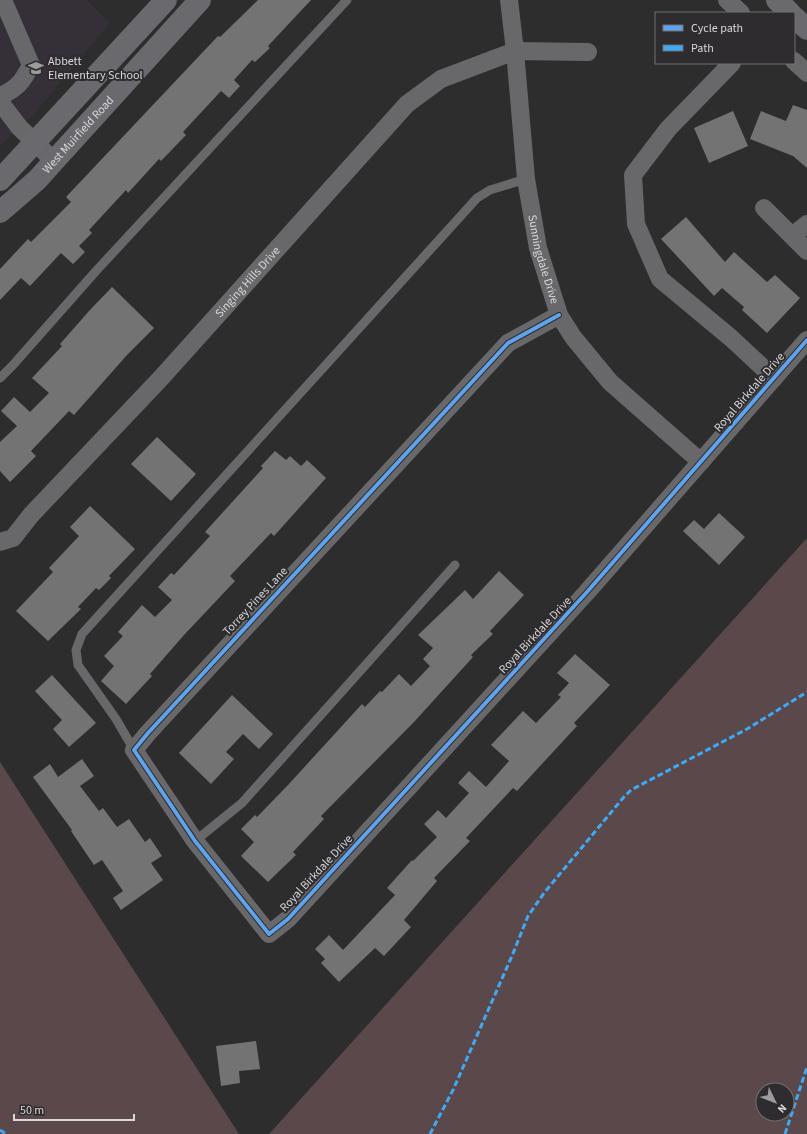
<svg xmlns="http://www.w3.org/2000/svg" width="807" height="1134" viewBox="0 0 807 1134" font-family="'Source Sans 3',sans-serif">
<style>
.built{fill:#353037}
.green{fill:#5a484a;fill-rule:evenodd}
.building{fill:#747374}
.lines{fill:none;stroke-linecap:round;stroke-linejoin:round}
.lane{stroke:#68686b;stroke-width:9}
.street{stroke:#68686b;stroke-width:18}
.secondary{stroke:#69696e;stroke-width:22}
.quiet{stroke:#3fa9f5;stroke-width:3;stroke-dasharray:6 3;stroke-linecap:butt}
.cycleway-casing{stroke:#2e2c2e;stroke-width:6}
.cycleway{stroke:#60a3ed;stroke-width:4}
.labels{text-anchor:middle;stroke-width:4;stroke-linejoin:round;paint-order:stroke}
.poi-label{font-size:12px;fill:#d8d7d9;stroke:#2e2c2e;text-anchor:start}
.street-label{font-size:12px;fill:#d8d7d9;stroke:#2e2c2e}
</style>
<rect width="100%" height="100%" fill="#2d2d2d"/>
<path class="built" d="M 0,0 L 87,0 L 110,23 L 34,114 L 0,146 Z"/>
<g class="green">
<path d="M 807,538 L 807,1134 L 269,1134 ZM 763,1090 L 787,1090 L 787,1114 L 763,1114 Z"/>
<path d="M 0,762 L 239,1134 L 0,1134 Z"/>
</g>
<g class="building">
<path d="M 258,0 L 311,0 L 268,46 L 270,48 L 255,62 L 252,60 L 234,80 L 240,86 L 229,98 L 221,91 L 183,132 L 186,135 L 161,161 L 159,159 L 128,193 L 126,190 L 89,230 L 92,233 L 79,246 L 85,252 L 73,264 L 61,253 L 30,286 L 21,278 L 0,300 L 0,269 L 28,239 L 31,242 L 71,202 L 66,197 L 218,36 L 220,37 Z"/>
<path d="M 793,105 L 807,110 L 807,168 L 793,156 L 750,139 L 761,111 L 786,121 Z"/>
<path d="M 733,111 L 748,146 L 709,163 L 694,128 Z"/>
<path d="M 686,217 L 725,262 L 734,252 L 767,282 L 775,275 L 800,298 L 767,333 L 742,310 L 744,307 L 722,288 L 714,296 L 661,239 Z"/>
<path d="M 112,287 L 154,328 L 127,355 L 74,415 L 69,411 L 31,451 L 36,456 L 10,482 L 0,471 L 0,442 L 17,426 L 1,411 L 14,397 L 30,412 L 49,393 L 32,378 L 62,346 L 60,344 L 89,311 Z"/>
<path d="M 157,437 L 196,474 L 171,501 L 131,464 Z"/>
<path d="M 275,451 L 286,460 L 290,456 L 301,466 L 307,460 L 326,478 L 274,536 L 271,533 L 230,576 L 235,581 L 184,635 L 150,674 L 152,676 L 126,704 L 101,681 L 114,666 L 104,656 L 123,636 L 118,632 L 142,605 L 155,617 L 172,600 L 158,587 L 171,573 L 174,575 L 210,536 L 205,532 L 263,468 L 261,466 Z"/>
<path d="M 90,506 L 135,549 L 109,576 L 111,578 L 99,590 L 96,588 L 78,607 L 81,609 L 48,641 L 16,611 L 53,572 L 49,568 L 79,536 L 70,527 Z"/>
<path d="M 719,513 L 745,537 L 719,565 L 683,531 L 694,520 L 704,529 Z"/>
<path d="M 499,571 L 524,595 L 490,631 L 493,634 L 471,655 L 473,657 L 414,722 L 321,816 L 324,819 L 293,852 L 296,855 L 268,882 L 241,856 L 254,842 L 241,829 L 255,815 L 257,817 L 288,785 L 362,704 L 365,707 L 380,691 L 382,692 L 399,674 L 411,686 L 430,666 L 423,659 L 433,648 L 418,635 L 465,590 L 473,599 Z"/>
<path d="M 575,654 L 610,685 L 574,723 L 577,726 L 517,791 L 513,788 L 466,838 L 470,841 L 434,878 L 437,881 L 404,920 L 411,927 L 384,956 L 375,948 L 339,982 L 321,963 L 325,959 L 315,949 L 329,935 L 343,950 L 395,895 L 387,888 L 412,860 L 413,861 L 437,837 L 424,824 L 438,810 L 446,818 L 469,793 L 458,783 L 469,771 L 486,787 L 509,761 L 491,745 L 523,711 L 536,723 L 561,697 L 558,695 L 569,683 L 557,673 Z"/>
<path d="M 52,675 L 96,723 L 69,747 L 53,729 L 62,720 L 35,691 Z"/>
<path d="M 232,695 L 273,734 L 259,749 L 243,734 L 226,752 L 234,759 L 211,784 L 179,753 Z"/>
<path d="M 82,759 L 94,776 L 80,786 L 99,811 L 103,808 L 117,827 L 129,819 L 145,842 L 150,838 L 162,856 L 151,863 L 163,880 L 121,910 L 113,898 L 123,891 L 102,860 L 94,865 L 71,831 L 72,830 L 33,777 L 50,764 L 58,777 Z"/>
<path d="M 256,1041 L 260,1069 L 239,1071 L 240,1083 L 221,1086 L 216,1046 Z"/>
</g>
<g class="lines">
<g class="lane">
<path d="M 0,378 L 13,365 L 96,271 L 347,0"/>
<path d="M 134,750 L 116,719 L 78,665 L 76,650 L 82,634 L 477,198 L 490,190 L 526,179"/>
<path d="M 195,841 L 242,803 L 455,565"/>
</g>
<g class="street">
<path id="s1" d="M 509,0 L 515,51 L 526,179 L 538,248 L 559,315 L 573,337 L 610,382 L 701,462"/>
<path d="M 727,0 L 741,13"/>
<path d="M 794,61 L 807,73"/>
<path d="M 732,63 L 668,129 L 633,175 L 636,224 L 660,279 L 731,338 L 774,378"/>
<path d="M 0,96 C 17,89 23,81 31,65 L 3,0"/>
<path d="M 0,102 L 19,127 L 54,161"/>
<path d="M 764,208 L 807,251"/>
<path d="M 792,236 L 807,224"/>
<path d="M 559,315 L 508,343 L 148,733 L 134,750 L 195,841 L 269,934 L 288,919 L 587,592 L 807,340"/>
<path id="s2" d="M 0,542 L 13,538 L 31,515 L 161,378 L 407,104 L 441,79 L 515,51 L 588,52"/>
</g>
<g class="secondary">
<path d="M 777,0 L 790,13"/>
<path d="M 794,17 L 807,29"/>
<path d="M 0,180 L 166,0"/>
<path id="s3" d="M 0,212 L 37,180 L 54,161 L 200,0"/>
</g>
<g class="quiet">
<path d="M 0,1130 L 6,1134"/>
<path d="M 430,1134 L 453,1090 L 512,956 L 528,916 L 544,893 L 623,798 L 631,790 L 747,729 L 807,692"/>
<path d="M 785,1134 L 807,1067"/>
</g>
<defs>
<path id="cycleway" d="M 559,315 L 508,343 L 148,733 L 134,750 L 195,841 L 269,934 L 288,919 L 587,592 L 807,340"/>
</defs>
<use href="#cycleway" class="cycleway-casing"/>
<use href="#cycleway" class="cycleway"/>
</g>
<defs>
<symbol id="school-bare" viewBox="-9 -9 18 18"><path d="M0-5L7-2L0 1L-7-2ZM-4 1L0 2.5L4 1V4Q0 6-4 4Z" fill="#9c9c9d" stroke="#2e2c2e" stroke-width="2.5" paint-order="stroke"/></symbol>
</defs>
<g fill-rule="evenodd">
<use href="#school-bare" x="25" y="57" width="22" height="22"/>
</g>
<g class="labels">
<g class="poi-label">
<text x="48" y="65">Abbett<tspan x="48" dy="14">Elementary School</tspan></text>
</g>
<g class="street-label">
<text dy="4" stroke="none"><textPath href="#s3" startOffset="110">West Muirfield Road</textPath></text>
<text dy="4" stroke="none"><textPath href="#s1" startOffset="262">Sunningdale Drive</textPath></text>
<text dy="4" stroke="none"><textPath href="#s2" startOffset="361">Singing Hills Drive</textPath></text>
<text transform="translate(749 392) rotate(-49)" y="4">Royal Birkdale Drive</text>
<text transform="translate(255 601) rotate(-47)" y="4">Torrey Pines Lane</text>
<text transform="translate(535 635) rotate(-47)" y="4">Royal Birkdale Drive</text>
<text transform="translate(316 873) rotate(-47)" y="4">Royal Birkdale Drive</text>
</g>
</g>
<rect x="655" y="12" width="140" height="52" fill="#2e2c2e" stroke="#727072"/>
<rect x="663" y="25" width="20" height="6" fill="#60a3ed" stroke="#727072"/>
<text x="691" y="32" font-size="12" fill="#d8d7d9">Cycle path</text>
<rect x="663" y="45" width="20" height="6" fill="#3fa9f5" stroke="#727072"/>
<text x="691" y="52" font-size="12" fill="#d8d7d9">Path</text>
<g transform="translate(775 1102) rotate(133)"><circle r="19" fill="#2e2c2e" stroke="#727072"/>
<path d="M0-3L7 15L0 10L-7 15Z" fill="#9c9c9d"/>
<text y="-6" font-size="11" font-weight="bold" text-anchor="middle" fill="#d8d7d9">N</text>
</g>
<path d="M14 1114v6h120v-6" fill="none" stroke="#d8d7d9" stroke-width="2"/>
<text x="20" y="1114" font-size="12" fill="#d8d7d9" stroke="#2e2c2e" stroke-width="3" paint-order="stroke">50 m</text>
</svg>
